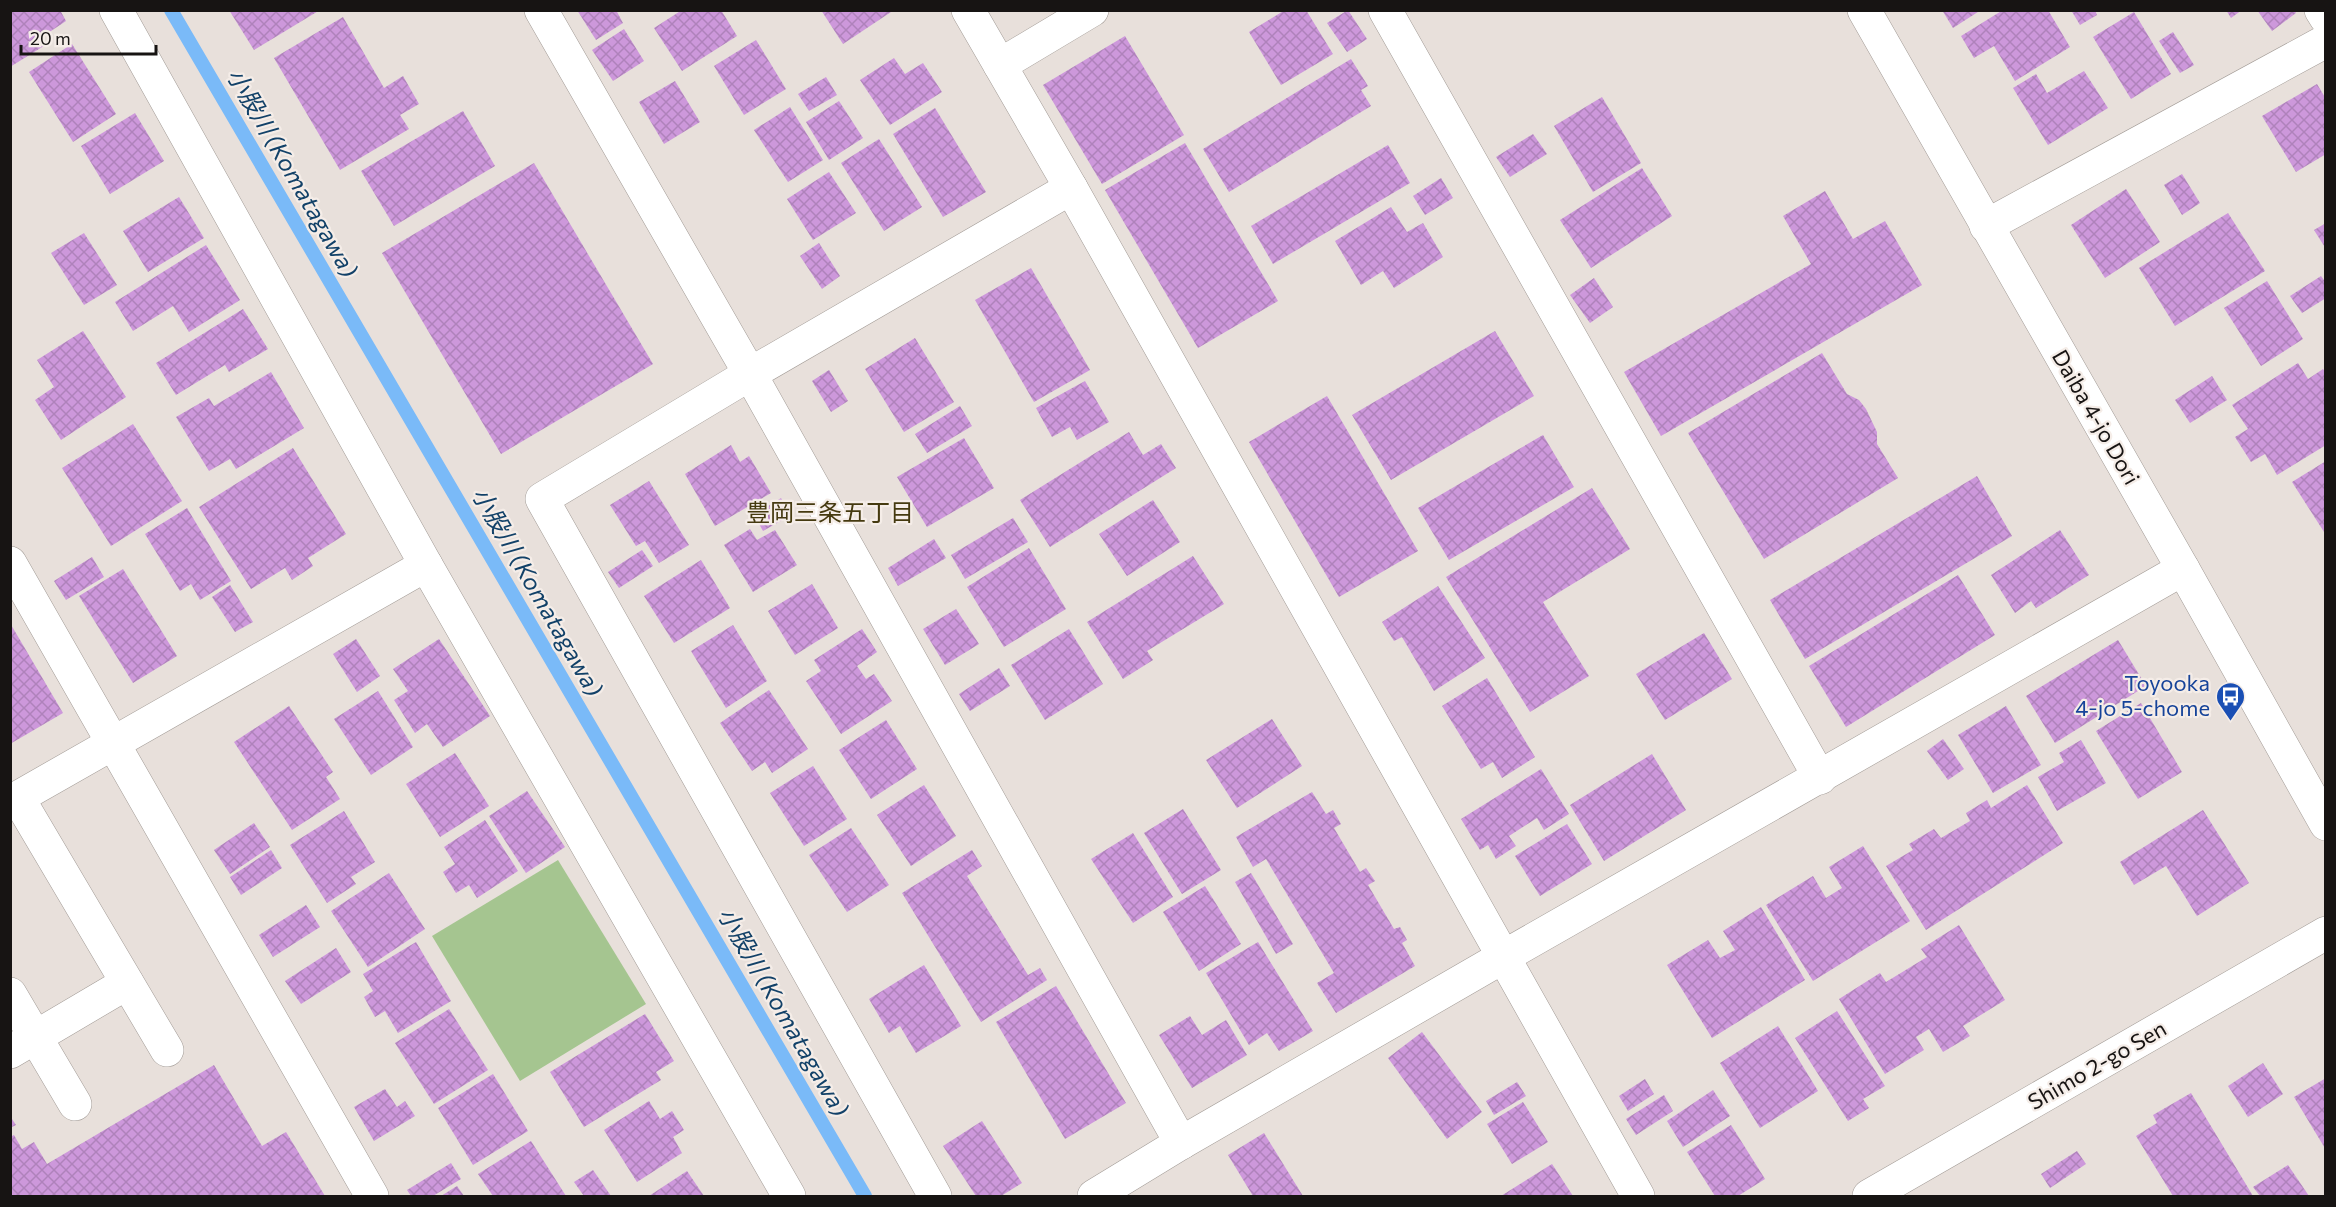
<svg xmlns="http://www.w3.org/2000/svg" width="2336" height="1207" viewBox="0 0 2336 1207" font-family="Commissioner,'Noto Sans JP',sans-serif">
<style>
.park{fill:#a5c590}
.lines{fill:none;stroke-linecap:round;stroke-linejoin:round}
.stream{stroke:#7abaf8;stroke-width:14}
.building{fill:url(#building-cross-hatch)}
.minor-casing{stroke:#a29b96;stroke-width:34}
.minor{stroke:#fff;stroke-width:33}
.labels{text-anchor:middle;stroke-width:4.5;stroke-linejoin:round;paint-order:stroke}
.street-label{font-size:22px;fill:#171413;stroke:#f5ede8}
.transit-label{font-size:22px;fill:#164399;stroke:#f5ede8;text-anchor:end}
.water-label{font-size:24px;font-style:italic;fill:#124168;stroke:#f5ede8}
.neighbourhood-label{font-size:24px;fill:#453a10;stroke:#f5ede8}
</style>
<defs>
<pattern id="building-cross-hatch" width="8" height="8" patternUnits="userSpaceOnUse" patternTransform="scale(1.5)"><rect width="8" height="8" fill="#cd98db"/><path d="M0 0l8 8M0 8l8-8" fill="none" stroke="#af82bb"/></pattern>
</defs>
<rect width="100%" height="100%" fill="#e8e0db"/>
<path class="park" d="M 558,860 L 646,1004 L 520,1081 L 432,936 Z"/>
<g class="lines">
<path class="stream" d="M 171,10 L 865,1196"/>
</g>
<g class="building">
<path d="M 10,10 L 60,10 L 66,21 L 42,37 L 47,44 L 10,67 Z"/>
<path d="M 229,10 L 320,10 L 254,50 Z"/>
<path d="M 577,10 L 616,10 L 623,23 L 596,40 Z"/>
<path d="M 682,10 L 721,10 L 737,36 L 682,71 L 654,28 Z"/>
<path d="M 821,10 L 890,10 L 891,12 L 843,44 Z"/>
<path d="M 1285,10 L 1306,10 L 1333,54 L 1281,85 L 1249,32 Z"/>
<path d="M 1348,10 L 1367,39 L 1347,52 L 1327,23 Z"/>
<path d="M 1942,10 L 1981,10 L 1953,28 Z"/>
<path d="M 2003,10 L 2048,10 L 2070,47 L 2015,81 L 1994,46 L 1974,58 L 1961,36 Z"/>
<path d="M 2071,10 L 2095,10 L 2097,15 L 2080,25 Z"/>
<path d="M 2226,10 L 2242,10 L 2231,18 Z"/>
<path d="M 2257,10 L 2294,10 L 2296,13 L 2272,31 Z"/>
<path d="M 2134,12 L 2171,74 L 2131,99 L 2093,37 Z"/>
<path d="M 343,17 L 384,88 L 403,76 L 419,104 L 400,115 L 409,129 L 340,170 L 274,58 Z"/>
<path d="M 624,29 L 644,61 L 613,81 L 592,50 Z"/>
<path d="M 2173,32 L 2194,65 L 2180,73 L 2159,41 Z"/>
<path d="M 1125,36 L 1184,135 L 1102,184 L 1043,85 Z"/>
<path d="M 756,40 L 786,89 L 744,115 L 714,66 Z"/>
<path d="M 72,44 L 116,114 L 73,142 L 29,72 Z"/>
<path d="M 894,58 L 905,74 L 923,63 L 942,92 L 890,125 L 860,80 Z"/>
<path d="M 1351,59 L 1368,86 L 1361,90 L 1371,106 L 1229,192 L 1203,149 Z"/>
<path d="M 2084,71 L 2108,108 L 2048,145 L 2013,88 L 2036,74 L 2047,93 Z"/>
<path d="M 826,77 L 837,95 L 809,111 L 798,94 Z"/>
<path d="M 675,81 L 700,122 L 664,144 L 639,102 Z"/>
<path d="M 2317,84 L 2326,99 L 2326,154 L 2296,172 L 2262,116 Z"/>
<path d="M 1602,97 L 1641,163 L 1593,192 L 1554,126 Z"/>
<path d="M 839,101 L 863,138 L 829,160 L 806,122 Z"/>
<path d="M 790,107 L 823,160 L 788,182 L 754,130 Z"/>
<path d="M 935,108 L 986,192 L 943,217 L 893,134 Z"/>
<path d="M 463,111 L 495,166 L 394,226 L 361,171 Z"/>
<path d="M 135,113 L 164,161 L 110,194 L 81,146 Z"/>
<path d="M 1533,134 L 1547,154 L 1510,177 L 1496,157 Z"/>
<path d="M 879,139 L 922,207 L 884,231 L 841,163 Z"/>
<path d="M 1185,143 L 1278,301 L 1198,348 L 1105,190 Z"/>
<path d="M 1388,145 L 1410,183 L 1273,264 L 1251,226 Z"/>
<path d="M 534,163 L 653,364 L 501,454 L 382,253 Z"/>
<path d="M 1642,168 L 1672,216 L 1591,268 L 1560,220 Z"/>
<path d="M 829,172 L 856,213 L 813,240 L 787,199 Z"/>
<path d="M 2182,174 L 2200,203 L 2182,215 L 2164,185 Z"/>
<path d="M 1441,178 L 1453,198 L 1425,215 L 1413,196 Z"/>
<path d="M 2126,189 L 2160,242 L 2105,278 L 2071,225 Z"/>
<path d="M 1825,191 L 1853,239 L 1885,221 L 1922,285 L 1661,436 L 1624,372 L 1811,264 L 1783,216 Z"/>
<path d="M 179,197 L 204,238 L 148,272 L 123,231 Z"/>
<path d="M 1391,207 L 1407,232 L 1423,223 L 1443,257 L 1394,288 L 1383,271 L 1361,285 L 1335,241 Z"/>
<path d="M 2228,213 L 2265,271 L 2175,326 L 2139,268 Z"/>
<path d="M 2326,223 L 2326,249 L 2314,230 Z"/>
<path d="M 84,233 L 117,285 L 84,305 L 51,253 Z"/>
<path d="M 819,243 L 840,276 L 822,289 L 800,256 Z"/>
<path d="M 206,245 L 240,300 L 189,332 L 173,306 L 133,331 L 115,302 Z"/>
<path d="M 1031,268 L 1090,370 L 1034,402 L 975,300 Z"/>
<path d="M 2321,276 L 2326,283 L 2326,298 L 2302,313 L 2290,296 Z"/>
<path d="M 1594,278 L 1613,307 L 1590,323 L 1570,295 Z"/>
<path d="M 2267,281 L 2303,339 L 2261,366 L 2224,308 Z"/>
<path d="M 243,309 L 268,349 L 229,372 L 225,365 L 176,395 L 156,363 Z"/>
<path d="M 83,331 L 126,397 L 61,440 L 35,400 L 54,387 L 37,360 Z"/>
<path d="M 1495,331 L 1534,396 L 1391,480 L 1352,415 Z"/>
<path d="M 915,338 L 954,402 L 904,432 L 865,369 Z"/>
<path d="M 1822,353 L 1847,394 L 1859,400 L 1866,409 L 1877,432 L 1877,444 L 1898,478 L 1764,559 L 1688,433 Z"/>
<path d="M 2298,363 L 2308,379 L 2323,369 L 2326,373 L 2326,445 L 2277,475 L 2265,454 L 2251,462 L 2235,437 L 2248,429 L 2232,405 Z"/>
<path d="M 829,370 L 848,401 L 831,412 L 812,381 Z"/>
<path d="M 271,372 L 304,428 L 236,469 L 230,459 L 209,471 L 176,417 L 209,398 L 214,406 Z"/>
<path d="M 2212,376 L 2227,400 L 2190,423 L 2175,400 Z"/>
<path d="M 1085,381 L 1109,422 L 1077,440 L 1070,427 L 1052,437 L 1036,408 Z"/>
<path d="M 1327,396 L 1418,551 L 1339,597 L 1249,442 Z"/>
<path d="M 960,406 L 972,426 L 927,453 L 915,434 Z"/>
<path d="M 133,424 L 182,501 L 111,546 L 62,468 Z"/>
<path d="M 1129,432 L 1143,455 L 1161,444 L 1176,468 L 1050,547 L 1020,500 Z"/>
<path d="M 1543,435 L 1574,487 L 1449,560 L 1418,508 Z"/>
<path d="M 964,438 L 994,488 L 927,527 L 897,477 Z"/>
<path d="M 731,445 L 740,462 L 749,456 L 771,493 L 715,526 L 685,474 Z"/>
<path d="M 293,448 L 346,534 L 308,558 L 313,566 L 292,580 L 285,568 L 251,589 L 199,507 Z"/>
<path d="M 2326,461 L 2326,535 L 2292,482 Z"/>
<path d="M 1977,476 L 2012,536 L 1805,659 L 1770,600 Z"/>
<path d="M 649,481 L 689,545 L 659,563 L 645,541 L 636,546 L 610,505 Z"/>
<path d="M 1592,488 L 1630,549 L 1543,602 L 1589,676 L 1530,712 L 1446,577 Z"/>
<path d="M 781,498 L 791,515 L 763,531 L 754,515 Z"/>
<path d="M 1153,500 L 1180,542 L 1127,576 L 1099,534 Z"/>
<path d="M 187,508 L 231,581 L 200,600 L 191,584 L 180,591 L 145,534 Z"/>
<path d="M 1013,518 L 1028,542 L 965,579 L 951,555 Z"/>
<path d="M 750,529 L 757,540 L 775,530 L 797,565 L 753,592 L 724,545 Z"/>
<path d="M 2060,530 L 2089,575 L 2036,608 L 2031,601 L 2015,613 L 1991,575 Z"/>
<path d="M 934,539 L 946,558 L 898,586 L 888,568 Z"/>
<path d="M 1029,548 L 1066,609 L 1004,647 L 967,587 Z"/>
<path d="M 642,550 L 653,566 L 619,588 L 608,572 Z"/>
<path d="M 1193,556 L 1224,604 L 1147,651 L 1153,660 L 1123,679 L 1087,622 Z"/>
<path d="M 92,557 L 104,577 L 66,600 L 54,581 Z"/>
<path d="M 701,560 L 730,608 L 674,643 L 644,596 Z"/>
<path d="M 123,569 L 177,656 L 133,683 L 79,596 Z"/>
<path d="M 1958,575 L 1995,635 L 1846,727 L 1809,666 Z"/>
<path d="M 812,584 L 838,628 L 795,655 L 768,611 Z"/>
<path d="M 230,585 L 253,622 L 235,632 L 212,597 Z"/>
<path d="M 1438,586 L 1485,658 L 1434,691 L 1402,637 L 1394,641 L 1382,622 Z"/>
<path d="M 956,609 L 979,644 L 945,665 L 923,629 Z"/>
<path d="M 10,623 L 63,713 L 10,744 Z"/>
<path d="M 733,625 L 767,681 L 726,708 L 691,651 Z"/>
<path d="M 862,629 L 877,652 L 857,666 L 866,679 L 874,674 L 892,701 L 841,734 L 806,681 L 821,671 L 814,660 Z"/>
<path d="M 1069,629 L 1103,684 L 1045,720 L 1011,665 Z"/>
<path d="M 1704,633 L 1732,679 L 1665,720 L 1636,674 Z"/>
<path d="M 356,639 L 380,676 L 357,692 L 333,654 Z"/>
<path d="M 439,639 L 490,716 L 443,747 L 427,724 L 415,733 L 394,700 L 408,691 L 393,669 Z"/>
<path d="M 2118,640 L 2146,686 L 2055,743 L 2026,696 Z"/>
<path d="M 999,668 L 1010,686 L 970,711 L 959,694 Z"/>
<path d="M 1487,678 L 1535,757 L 1502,778 L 1493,762 L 1481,769 L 1442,706 Z"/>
<path d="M 769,690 L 808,749 L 772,773 L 765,762 L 752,771 L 720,723 Z"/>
<path d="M 378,691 L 413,747 L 371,775 L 334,719 Z"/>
<path d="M 2141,703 L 2182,772 L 2138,799 L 2096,731 Z"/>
<path d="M 289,706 L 333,772 L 326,777 L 340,799 L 292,830 L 234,742 Z"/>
<path d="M 2006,706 L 2041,765 L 1993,793 L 1958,735 Z"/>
<path d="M 1272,719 L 1302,766 L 1237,808 L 1206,760 Z"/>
<path d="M 886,720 L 917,769 L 871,799 L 839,750 Z"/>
<path d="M 1943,739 L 1964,769 L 1948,780 L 1927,751 Z"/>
<path d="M 2081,740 L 2106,783 L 2057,811 L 2038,777 L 2064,762 L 2059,753 Z"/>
<path d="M 455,753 L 489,806 L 440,837 L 406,784 Z"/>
<path d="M 1652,754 L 1686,810 L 1604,861 L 1570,805 Z"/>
<path d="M 813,766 L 847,819 L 804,846 L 770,793 Z"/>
<path d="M 1541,769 L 1569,814 L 1544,830 L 1537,818 L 1509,836 L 1516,846 L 1496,859 L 1488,845 L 1480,850 L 1461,819 Z"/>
<path d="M 924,785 L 956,836 L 911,866 L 877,815 Z"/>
<path d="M 2027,785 L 2063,843 L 1926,930 L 1886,866 L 1913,850 L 1909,844 L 1934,829 L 1941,838 L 1970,821 L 1966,813 L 1987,800 L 1991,808 Z"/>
<path d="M 527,791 L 565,847 L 526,873 L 489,816 Z"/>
<path d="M 1312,792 L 1326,814 L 1333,810 L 1341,824 L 1334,828 L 1360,872 L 1366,868 L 1375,881 L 1368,885 L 1394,929 L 1400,927 L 1407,940 L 1402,943 L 1415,966 L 1336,1013 L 1317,983 L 1334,973 L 1266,859 L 1253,867 L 1236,837 Z"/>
<path d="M 1183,809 L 1221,870 L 1182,894 L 1144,833 Z"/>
<path d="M 2203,810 L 2249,883 L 2197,916 L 2166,866 L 2134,885 L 2120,862 Z"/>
<path d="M 344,811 L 375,862 L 351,877 L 356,884 L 327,903 L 290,845 Z"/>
<path d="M 485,820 L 518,871 L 477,898 L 469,885 L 456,893 L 443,872 L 455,864 L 444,847 Z"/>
<path d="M 254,823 L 270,847 L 230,874 L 214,850 Z"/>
<path d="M 1567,824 L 1592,864 L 1540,896 L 1515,856 Z"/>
<path d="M 851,828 L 889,885 L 847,912 L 809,855 Z"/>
<path d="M 1133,833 L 1173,897 L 1133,923 L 1091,859 Z"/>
<path d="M 1863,846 L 1910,921 L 1813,981 L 1766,905 L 1813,876 L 1826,898 L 1842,888 L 1829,867 Z"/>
<path d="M 271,850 L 282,868 L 241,895 L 230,877 Z"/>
<path d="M 972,850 L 982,866 L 967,876 L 1028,975 L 1040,968 L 1047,980 L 981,1022 L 902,893 Z"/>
<path d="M 389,873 L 425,929 L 368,967 L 331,911 Z"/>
<path d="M 1251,873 L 1293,944 L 1276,954 L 1235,882 Z"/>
<path d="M 1205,886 L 1241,944 L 1199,971 L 1163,912 Z"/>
<path d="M 306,905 L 320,927 L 273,957 L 259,935 Z"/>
<path d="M 1761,907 L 1805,980 L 1712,1038 L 1667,965 L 1708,940 L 1720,958 L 1735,950 L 1723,931 Z"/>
<path d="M 1959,925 L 2005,1000 L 1963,1026 L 1970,1036 L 1943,1052 L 1929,1029 L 1916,1037 L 1924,1050 L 1885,1074 L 1839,999 L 1880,973 L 1886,982 L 1927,957 L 1921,949 Z"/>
<path d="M 416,942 L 451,1001 L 398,1033 L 385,1011 L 375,1017 L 364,997 L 373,991 L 363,974 Z"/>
<path d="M 1258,942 L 1313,1031 L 1279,1051 L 1267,1033 L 1249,1045 L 1206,973 Z"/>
<path d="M 336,948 L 351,972 L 301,1004 L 285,981 Z"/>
<path d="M 924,965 L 961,1026 L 916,1053 L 900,1026 L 889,1033 L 869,999 Z"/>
<path d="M 1056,986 L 1126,1103 L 1065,1139 L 996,1022 Z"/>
<path d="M 449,1009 L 488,1070 L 434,1104 L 395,1043 Z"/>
<path d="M 1837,1011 L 1885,1086 L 1863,1099 L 1869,1108 L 1848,1121 L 1795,1038 Z"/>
<path d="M 645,1014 L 674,1061 L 656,1072 L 661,1080 L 584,1127 L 550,1072 Z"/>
<path d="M 1190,1016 L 1202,1035 L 1226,1020 L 1247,1055 L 1192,1088 L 1159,1035 Z"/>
<path d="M 1778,1026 L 1818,1091 L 1760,1128 L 1720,1063 Z"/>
<path d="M 1422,1032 L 1482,1112 L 1447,1139 L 1388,1058 Z"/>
<path d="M 2263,1063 L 2283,1094 L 2248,1117 L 2228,1086 Z"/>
<path d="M 214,1065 L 262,1146 L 286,1132 L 325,1196 L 10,1196 L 10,1137 L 14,1135 L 22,1149 L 34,1142 L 47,1164 Z"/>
<path d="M 493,1074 L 528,1131 L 473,1165 L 438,1108 Z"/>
<path d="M 2326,1078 L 2326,1150 L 2294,1097 Z"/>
<path d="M 1645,1079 L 1654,1094 L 1628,1111 L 1619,1096 Z"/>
<path d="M 1517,1082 L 1526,1096 L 1494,1115 L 1486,1101 Z"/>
<path d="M 385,1089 L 397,1107 L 405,1101 L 415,1116 L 374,1141 L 354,1107 Z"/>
<path d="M 1713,1090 L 1730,1116 L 1683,1147 L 1667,1121 Z"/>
<path d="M 2191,1093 L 2253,1196 L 2173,1196 L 2136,1136 L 2157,1123 L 2153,1115 Z"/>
<path d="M 1664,1095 L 1673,1111 L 1636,1135 L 1626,1119 Z"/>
<path d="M 649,1101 L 660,1119 L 672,1111 L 684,1130 L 673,1137 L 682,1153 L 637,1182 L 604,1130 Z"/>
<path d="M 1523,1102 L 1548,1142 L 1512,1164 L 1487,1124 Z"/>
<path d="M 10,1116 L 16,1125 L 10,1128 Z"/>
<path d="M 982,1121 L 1022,1183 L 1001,1196 L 976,1196 L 943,1146 Z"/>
<path d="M 1731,1125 L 1765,1179 L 1738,1196 L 1715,1196 L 1687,1152 Z"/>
<path d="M 1264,1133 L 1303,1196 L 1253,1196 L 1228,1155 Z"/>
<path d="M 531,1141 L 566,1196 L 493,1196 L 478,1174 Z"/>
<path d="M 2077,1151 L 2086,1164 L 2050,1188 L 2041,1174 Z"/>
<path d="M 451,1163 L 461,1179 L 433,1196 L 411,1196 L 407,1190 Z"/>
<path d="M 1552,1164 L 1573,1196 L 1501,1196 Z"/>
<path d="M 2288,1165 L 2309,1196 L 2260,1196 L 2253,1187 Z"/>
<path d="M 593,1170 L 611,1196 L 584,1196 L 574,1182 Z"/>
<path d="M 687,1171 L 704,1196 L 649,1196 Z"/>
<path d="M 457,1186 L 464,1196 L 441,1196 Z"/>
</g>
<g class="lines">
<defs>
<g id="minor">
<path d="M 116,10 L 426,565 L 789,1196"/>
<path d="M 541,10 L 750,374 L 1181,1143"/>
<path d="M 968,10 L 1071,188 L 1638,1196"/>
<path d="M 1385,10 L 1820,778"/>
<path d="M 1864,10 L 2183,569 L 2326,824"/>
<path d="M 2321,10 L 2326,18"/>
<path d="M 1000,65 L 1092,10"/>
<path d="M 1986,226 L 2326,41"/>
<path d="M 10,563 L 372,1196"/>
<path d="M 18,798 L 167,1050"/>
<path d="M 10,802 L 426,565"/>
<path d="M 10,994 L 75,1104"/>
<path d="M 10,1052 L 127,983"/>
<path d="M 935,1196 L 542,499 L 750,374 L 1071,188"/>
<path d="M 1094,1196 L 1181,1143 L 1503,957 L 2183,569"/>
<path d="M 1869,1196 L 2326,933"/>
</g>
</defs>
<use href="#minor" class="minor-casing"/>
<use href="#minor" class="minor"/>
</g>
<defs>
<symbol id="bus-pin" viewBox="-11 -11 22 30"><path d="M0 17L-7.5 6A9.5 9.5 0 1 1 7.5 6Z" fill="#1a4fb4" stroke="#f5ede8"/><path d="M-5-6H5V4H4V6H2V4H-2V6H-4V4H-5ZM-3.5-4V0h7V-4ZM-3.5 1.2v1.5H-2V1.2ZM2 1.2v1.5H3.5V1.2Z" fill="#fff"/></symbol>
</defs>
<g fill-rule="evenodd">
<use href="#bus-pin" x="2214" y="680" width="33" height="45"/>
</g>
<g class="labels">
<g class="street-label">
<text transform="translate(2096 417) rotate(60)" y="8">Daiba 4-jo Dori</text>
<text transform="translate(2097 1065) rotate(-30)" y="8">Shimo 2-go Sen</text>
</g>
<g class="transit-label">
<text x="2210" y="691">Toyooka<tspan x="2210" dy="25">4-jo 5-chome</tspan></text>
</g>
<g class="water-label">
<text transform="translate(292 173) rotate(60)" y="8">小股川 (Komatagawa)</text>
<text transform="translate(537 592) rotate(60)" y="8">小股川 (Komatagawa)</text>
<text transform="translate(783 1012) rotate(60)" y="8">小股川 (Komatagawa)</text>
</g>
<g class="neighbourhood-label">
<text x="830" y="521">豊岡三条五丁目</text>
</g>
</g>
<rect width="2336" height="1207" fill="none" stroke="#171413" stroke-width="24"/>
<path d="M21 45v9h135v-9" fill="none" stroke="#171413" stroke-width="3"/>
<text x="30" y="45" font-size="18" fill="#171413" stroke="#f5ede8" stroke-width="4.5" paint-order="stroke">20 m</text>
</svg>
